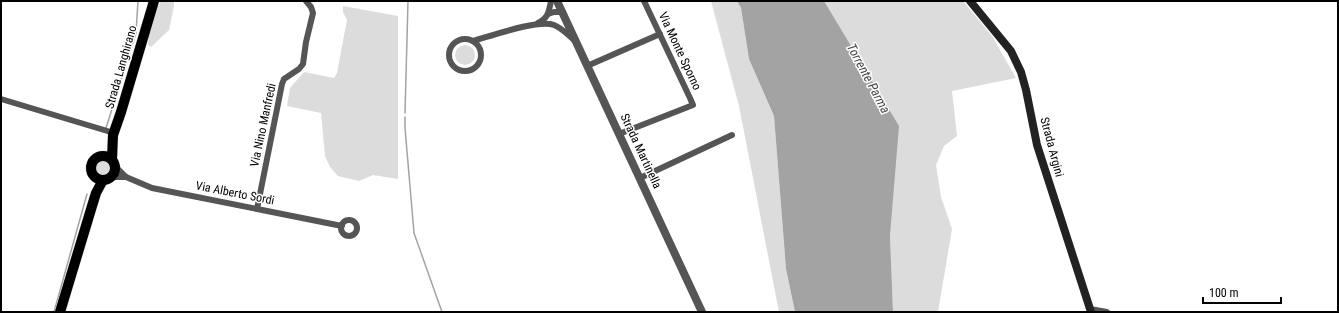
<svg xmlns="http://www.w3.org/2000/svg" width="1339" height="313" viewBox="0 0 1339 313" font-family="'Roboto Condensed',sans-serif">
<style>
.green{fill:#dcdcdc}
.water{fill:#a3a3a3}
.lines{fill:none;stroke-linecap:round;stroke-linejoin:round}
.stream{stroke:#a3a3a3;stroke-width:1.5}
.primary-casing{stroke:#dbdbdb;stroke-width:11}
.minor{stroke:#555;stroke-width:6}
.tertiary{stroke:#555;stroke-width:8}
.secondary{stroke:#222;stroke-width:8}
.primary{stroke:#000;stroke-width:10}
.labels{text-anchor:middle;stroke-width:3;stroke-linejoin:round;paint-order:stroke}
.street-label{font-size:12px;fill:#000;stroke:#fff}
.water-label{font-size:13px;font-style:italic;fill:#444;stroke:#fff}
</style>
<rect width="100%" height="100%" fill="#fff"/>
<g class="green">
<path d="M 161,1 L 174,1 L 174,6 L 169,30 L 151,47 L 148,45 C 149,30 154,14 161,1 Z"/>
<path d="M 711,1 L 737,1 L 741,8 L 749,59 L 774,116 L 786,269 L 795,312 L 779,312 L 739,106 Z"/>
<path d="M 824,1 L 963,1 L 992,36 L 1016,78 L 952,91 L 957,136 L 944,146 L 936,165 L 941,197 L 952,229 L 938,312 L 893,312 L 890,235 L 832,15 Z"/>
<path d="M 343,6 L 398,16 L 398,179 L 373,175 L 359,181 L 338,176 L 330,167 L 325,156 L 321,113 L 287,106 L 290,88 L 304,72 L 334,78 L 337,73 L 347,20 L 343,12 Z"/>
<circle cx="465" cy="55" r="10"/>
<circle cx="103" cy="168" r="8"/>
</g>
<path class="water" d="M 737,1 L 824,1 L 899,126 L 890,235 L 893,312 L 795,312 L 786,269 L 774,116 L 749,59 L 741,8 Z"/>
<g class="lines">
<g class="stream">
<path d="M 405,113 L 408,1"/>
<path d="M 405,117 L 405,128 L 414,233 L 442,312"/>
<path d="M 106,128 L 136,33 L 138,1"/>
<path d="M 54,312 L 87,194"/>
</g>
<defs>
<g id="primary">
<circle cx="103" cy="168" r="12"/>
<path d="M 112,159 L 113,135 L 121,112 L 154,1"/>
<path d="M 60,312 L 92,206 L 96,193 L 103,180"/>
</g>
</defs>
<use href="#primary" class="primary-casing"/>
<g class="minor">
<path d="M 548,14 L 554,12 L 563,12"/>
<path d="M 538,23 C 548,18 549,12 551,1"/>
<circle cx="465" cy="55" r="16"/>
<path d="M 473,41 C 491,36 538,19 554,25 C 562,28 568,35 574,40"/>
<path d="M 587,66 L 660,34"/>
<path d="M 1,99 L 114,133"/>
<path d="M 619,134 L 693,105 L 690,98 L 644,1"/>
<path d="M 115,166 L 126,177 L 152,188 L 342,226"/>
<path d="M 111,177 L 126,177"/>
<path d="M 640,178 L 732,135"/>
<path d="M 257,209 L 282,84 L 284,79 L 299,69 L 303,64 L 306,42 L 313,13 L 311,7 L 306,1"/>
<circle cx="349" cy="228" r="8"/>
<path d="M 1090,309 L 1107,312"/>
</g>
<path class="tertiary" d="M 557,1 L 702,312"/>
<path class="secondary" d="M 970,1 L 1011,51 L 1021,72 L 1026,90 L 1037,145 L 1091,312"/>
<use href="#primary" class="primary"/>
</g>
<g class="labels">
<g class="street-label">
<text transform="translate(680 51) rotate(65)" y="4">Via Monte Sporno</text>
<text transform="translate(121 67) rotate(-74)" y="4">Strada Langhirano</text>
<text transform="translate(263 125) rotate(-78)" y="4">Via Nino Manfredi</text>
<text transform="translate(1052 147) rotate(75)" y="4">Strada Argini</text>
<text transform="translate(641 151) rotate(65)" y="4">Strada Martinella</text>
<text transform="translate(235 193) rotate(11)" y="4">Via Alberto Sordi</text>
</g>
<g class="water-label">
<text transform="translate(869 78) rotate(62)" y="5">Torrente Parma</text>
</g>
</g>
<rect width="1339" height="313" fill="none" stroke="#000000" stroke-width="4"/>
<path d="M1203 297v6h78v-6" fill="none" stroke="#000000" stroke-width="2"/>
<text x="1209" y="297" font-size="12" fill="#000000" stroke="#ffffff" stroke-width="3" paint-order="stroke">100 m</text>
</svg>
